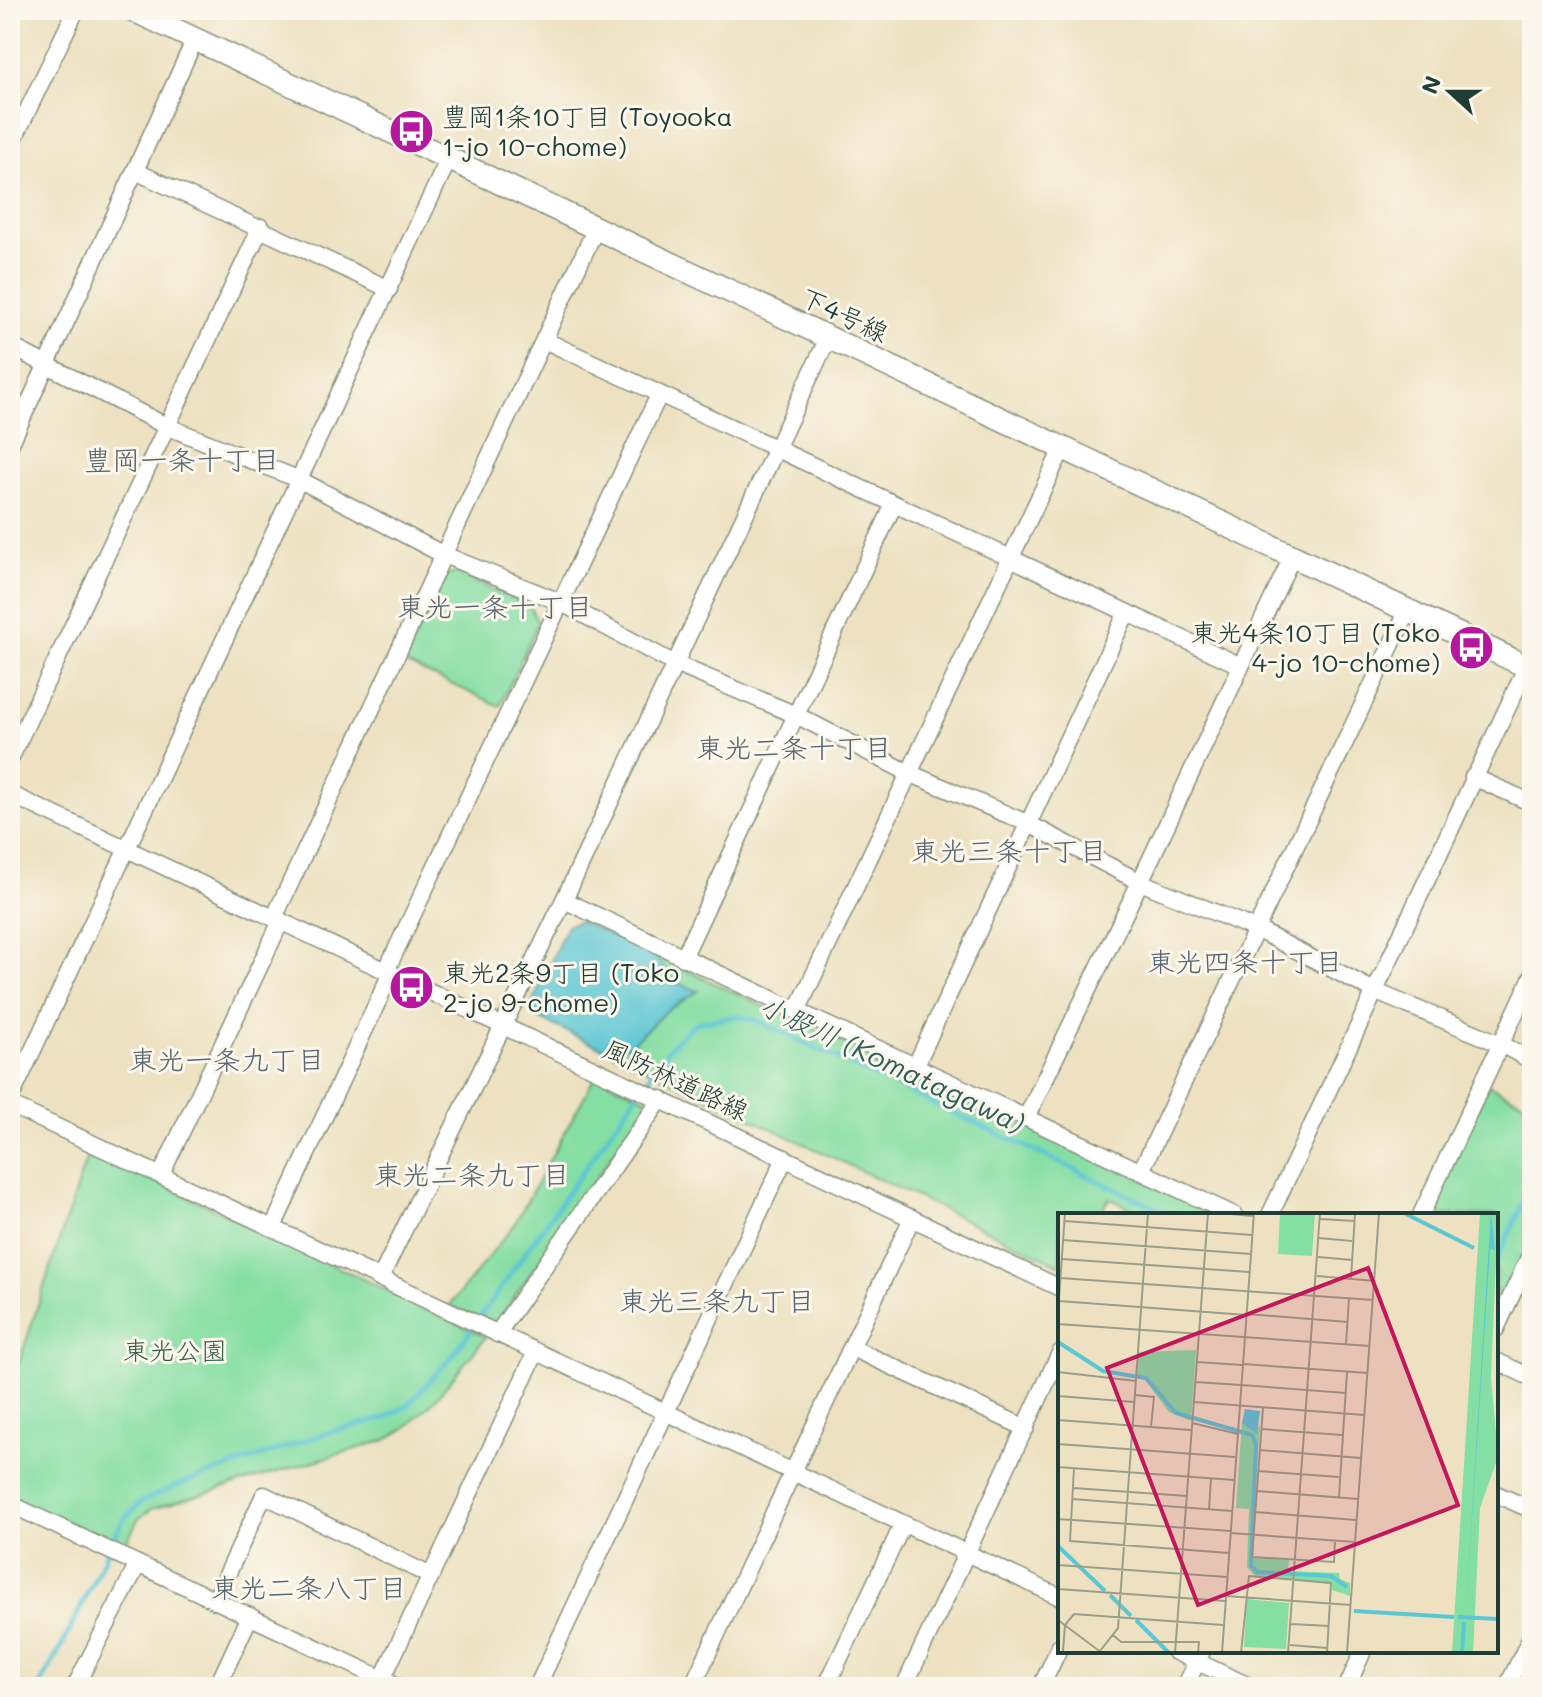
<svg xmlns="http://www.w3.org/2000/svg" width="1542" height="1697" viewBox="0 0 1542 1697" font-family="Mali,'Klee One',sans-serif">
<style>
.green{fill:#85dea3;stroke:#528e6c;stroke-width:2}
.water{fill:#5bc6d4;stroke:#3d8284;stroke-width:2}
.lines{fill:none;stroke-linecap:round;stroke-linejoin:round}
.stream{stroke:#5bc6d4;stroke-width:5}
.street-casing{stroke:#868f7a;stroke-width:19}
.secondary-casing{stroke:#868f7a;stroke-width:25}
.street{stroke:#fff;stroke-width:16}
.secondary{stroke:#fff;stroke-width:22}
.labels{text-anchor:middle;stroke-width:6;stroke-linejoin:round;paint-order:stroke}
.poi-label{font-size:26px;fill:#1f3d34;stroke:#fbf7ec;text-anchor:start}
.street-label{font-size:26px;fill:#1f3d34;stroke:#fbf7ec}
.park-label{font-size:26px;fill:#335d4a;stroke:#fbf7ec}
.neighbourhood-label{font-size:28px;fill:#57656e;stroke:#fbf7ec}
.water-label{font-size:28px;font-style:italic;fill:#2e5f5c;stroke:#fbf7ec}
.inset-river{fill:none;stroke:#5bc6d4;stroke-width:4}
.inset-road{fill:none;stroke:#9b9f89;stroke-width:2}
.view{fill:#c2185b;fill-opacity:0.15;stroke:#c2185b;stroke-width:4}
.inset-edge{fill:none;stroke:#1f3d34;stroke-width:4}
</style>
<rect width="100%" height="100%" fill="#fbf7ec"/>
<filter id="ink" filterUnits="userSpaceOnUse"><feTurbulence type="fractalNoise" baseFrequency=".0125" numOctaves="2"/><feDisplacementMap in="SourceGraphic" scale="16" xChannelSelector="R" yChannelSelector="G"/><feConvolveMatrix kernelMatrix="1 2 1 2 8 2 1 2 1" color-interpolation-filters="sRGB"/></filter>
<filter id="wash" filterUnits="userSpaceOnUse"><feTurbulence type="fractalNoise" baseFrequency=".006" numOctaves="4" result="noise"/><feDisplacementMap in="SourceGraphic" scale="32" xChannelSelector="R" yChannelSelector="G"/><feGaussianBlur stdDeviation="1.8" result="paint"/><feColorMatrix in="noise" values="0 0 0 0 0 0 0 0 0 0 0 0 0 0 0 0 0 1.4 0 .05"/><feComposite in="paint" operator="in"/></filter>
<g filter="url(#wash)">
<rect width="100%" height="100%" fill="#ede1c1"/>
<g class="green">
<path d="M 455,573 L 530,606 L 538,623 L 500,706 L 404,663 L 441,578 Z"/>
<path d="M 655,956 L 1220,1215 L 1145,1215 L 1109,1198 L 1100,1215 L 1060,1215 L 1060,1265 L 608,1051 L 631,1044 L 665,1012 L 697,992 L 675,982 Z"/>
<path d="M 596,1075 L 650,1100 L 494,1326 L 450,1305 L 514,1225 Z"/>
<path d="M 1488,1085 L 1532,1106 L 1532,1251 L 1496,1317 L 1496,1215 L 1425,1215 Z"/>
<path d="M 89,1150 L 486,1337 L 434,1401 L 407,1427 L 386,1440 L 152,1509 L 138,1519 L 124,1548 L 10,1496 L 10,1390 Z"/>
</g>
<path class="water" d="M 580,921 L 655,956 L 675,982 L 698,991 L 665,1012 L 631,1044 L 608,1051 L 536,1017 L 531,1006 L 567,925 Z"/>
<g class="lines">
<g class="stream">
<path d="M 1496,1262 L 1532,1183"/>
<path d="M 39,1687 L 64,1642 L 122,1521 L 142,1501 L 181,1484 L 333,1431 L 383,1419 L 408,1405 L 454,1354 L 671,1046 L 695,1023 L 737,1016 L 756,1020 L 1171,1215"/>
</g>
</g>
</g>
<g filter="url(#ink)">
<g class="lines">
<defs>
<g id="street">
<path d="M 10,147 L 76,10"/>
<path d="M 135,171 L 389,289"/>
<path d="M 544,340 L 1239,665"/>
<path d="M 10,346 L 166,426 L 300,480 L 444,555 L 560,602 L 675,664 L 796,715 L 909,773 L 1027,823 L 1140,882 L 1258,930 L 1374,991 L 1501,1044 L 1532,1061"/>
<path d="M 10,445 L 195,39"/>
<path d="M 10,759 L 261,227"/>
<path d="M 1473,777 L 1532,803"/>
<path d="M 10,794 L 1060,1288"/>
<path d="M 564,900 L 797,1011 L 1234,1215"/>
<path d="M 274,918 L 596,228"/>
<path d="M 683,958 L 894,504"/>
<path d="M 386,971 L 659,395"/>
<path d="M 797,1011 L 1063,447"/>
<path d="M 915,1067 L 1126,614"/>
<path d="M 10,1099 L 449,158"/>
<path d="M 10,1105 L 1060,1597"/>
<path d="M 1026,1118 L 1140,882 L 1293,555"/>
<path d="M 1141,1171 L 1408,610"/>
<path d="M 161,1175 L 281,921"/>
<path d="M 1270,1215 L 1527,666"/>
<path d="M 1421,1215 L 1532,977"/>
<path d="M 273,1227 L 391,973"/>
<path d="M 380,1279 L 564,900 L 828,338"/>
<path d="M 1496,1329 L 1532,1251"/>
<path d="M 497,1334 L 661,1099"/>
<path d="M 852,1348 L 1026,1428"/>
<path d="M 1496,1361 L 1532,1378"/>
<path d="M 1496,1494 L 1532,1510"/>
<path d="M 10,1504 L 400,1687"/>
<path d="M 215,1601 L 264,1495 L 431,1576"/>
<path d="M 1174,1651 L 1251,1687"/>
<path d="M 379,1686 L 536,1352"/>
<path d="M 75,1687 L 138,1564"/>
<path d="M 217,1687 L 250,1616"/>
<path d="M 537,1687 L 785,1158"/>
<path d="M 692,1687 L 912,1218"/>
<path d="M 826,1687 L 903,1524"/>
<path d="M 904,1687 L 1060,1353"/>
<path d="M 1041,1687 L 1060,1646"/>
<path d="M 1185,1687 L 1202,1651"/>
<path d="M 1347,1687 L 1363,1651"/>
<path d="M 1507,1687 L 1532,1635"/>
</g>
<path id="secondary" d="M 133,10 L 1532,669"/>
</defs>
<use href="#street" class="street-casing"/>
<use href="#secondary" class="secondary-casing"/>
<use href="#street" class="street"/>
<use href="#secondary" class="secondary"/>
</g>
</g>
<defs>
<symbol id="bus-disc" viewBox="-11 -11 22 22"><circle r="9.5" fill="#b5179e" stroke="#fbf7ec"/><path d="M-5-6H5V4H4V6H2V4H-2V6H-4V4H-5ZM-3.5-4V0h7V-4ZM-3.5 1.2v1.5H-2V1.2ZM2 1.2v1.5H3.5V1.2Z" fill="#fff"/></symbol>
</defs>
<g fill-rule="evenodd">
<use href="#bus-disc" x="386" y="106" width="51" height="51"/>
<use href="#bus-disc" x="1446" y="622" width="51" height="51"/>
<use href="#bus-disc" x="386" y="962" width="51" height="51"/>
</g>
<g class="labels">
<g class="poi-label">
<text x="442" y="126">豊岡1条10丁目 (Toyooka<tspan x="442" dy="30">1-jo 10-chome)</tspan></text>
<text x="1440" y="642" text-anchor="end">東光4条10丁目 (Toko<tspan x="1440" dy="30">4-jo 10-chome)</tspan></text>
<text x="443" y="982">東光2条9丁目 (Toko<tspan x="443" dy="30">2-jo 9-chome)</tspan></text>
</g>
<g class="street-label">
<text transform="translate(844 315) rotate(25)" y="9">下4号線</text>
<text transform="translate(676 1080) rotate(25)" y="9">風防林道路線</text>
</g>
<g class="park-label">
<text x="175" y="1360">東光公園</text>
</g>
<g class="neighbourhood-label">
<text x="182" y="470">豊岡一条十丁目</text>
<text x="495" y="617">東光一条十丁目</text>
<text x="794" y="758">東光二条十丁目</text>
<text x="1009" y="861">東光三条十丁目</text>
<text x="1245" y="972">東光四条十丁目</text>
<text x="227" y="1070">東光一条九丁目</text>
<text x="472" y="1185">東光二条九丁目</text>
<text x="717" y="1311">東光三条九丁目</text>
<text x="309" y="1598">東光二条八丁目</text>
</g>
<g class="water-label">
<text transform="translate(892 1064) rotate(25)" y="10">小股川 (Komatagawa)</text>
</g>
</g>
<g transform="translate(1058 1213)">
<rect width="440" height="440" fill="#ede1c1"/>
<path d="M 222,0 L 257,0 L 254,43 L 220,41 ZM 422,0 L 440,0 L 433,164 L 440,244 L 422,295 L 415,440 L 394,440 ZM 138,137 L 133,208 L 111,199 L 87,167 L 79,165 L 81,139 ZM 184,210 L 199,216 L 202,212 L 193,344 L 231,347 L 230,358 L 281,360 L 282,366 L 292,370 L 292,383 L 274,377 L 274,371 L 197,363 L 189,354 L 191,296 L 178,295 ZM 189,386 L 231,390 L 228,436 L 186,434 Z" fill="#85dea3"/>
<path d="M 433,0 L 437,37 L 432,36 L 407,410 ZM 187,196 L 202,198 L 199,221 L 184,210 Z" fill="#5bc6d4"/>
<path class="inset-river" d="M 346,0 L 416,35M 0,129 L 45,158 L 88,165 L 118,200 L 194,222 L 198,231 L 193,353 L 199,359 L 273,363 L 289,374M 0,333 L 47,378M 52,382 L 73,403M 296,398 L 396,404M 400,404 L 440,406M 78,407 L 111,440M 404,440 L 406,409"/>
<path class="inset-road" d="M 162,0 L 195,3M 262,6 L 297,8M 7,8 L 194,22M 261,25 L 294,28M 5,27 L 193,41M 260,44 L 294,47M 4,46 L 191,59M 259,63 L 317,68M 2,65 L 315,87M 293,66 L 297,0M 1,88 L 188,102M 0,100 L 7,0M 189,101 L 290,109M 0,111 L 312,133M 288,131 L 291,86M 139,149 L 184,152M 185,151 L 310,160M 0,159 L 78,168M 137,169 L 183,172M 183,172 L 288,180M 77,182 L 96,184 L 93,214M 0,183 L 76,189M 136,189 L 306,202M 205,195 L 194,344 L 276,349 L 277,327M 0,207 L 133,217M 134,210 L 180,221M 203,216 L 284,222M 0,231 L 177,244M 201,237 L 303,245M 0,254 L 176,267M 16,255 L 12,328 L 171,340M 200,258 L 281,264M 15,275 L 129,283M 199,278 L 300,286M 281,284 L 289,159M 14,286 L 174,298M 151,297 L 153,265M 197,299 L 298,307M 0,306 L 173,318M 172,320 L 297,329M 0,352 L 169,364M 0,376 L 167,388M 168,383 L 293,392M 0,407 L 44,440M 233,411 L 271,413M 55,422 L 63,429 L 141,429 L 140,440M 232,432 L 269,435M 5,438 L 7,412 L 16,401 L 165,412M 42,438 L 60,415 L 90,0M 117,440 L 150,0M 164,440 L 196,0M 183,440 L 191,363 L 273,370 L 269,440M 230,440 L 262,0M 289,440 L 321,0"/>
<path class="view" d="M 310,55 L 400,292 L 140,392 L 49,155 Z"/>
<rect width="440" height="440" class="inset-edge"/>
</g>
<rect width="1542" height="1697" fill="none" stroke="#fbf7ec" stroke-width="40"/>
<g transform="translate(1450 92) rotate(291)" stroke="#fbf7ec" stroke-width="6" paint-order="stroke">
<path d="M0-6L14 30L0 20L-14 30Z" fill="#1f3d34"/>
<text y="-12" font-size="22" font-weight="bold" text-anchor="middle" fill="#1f3d34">N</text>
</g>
</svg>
